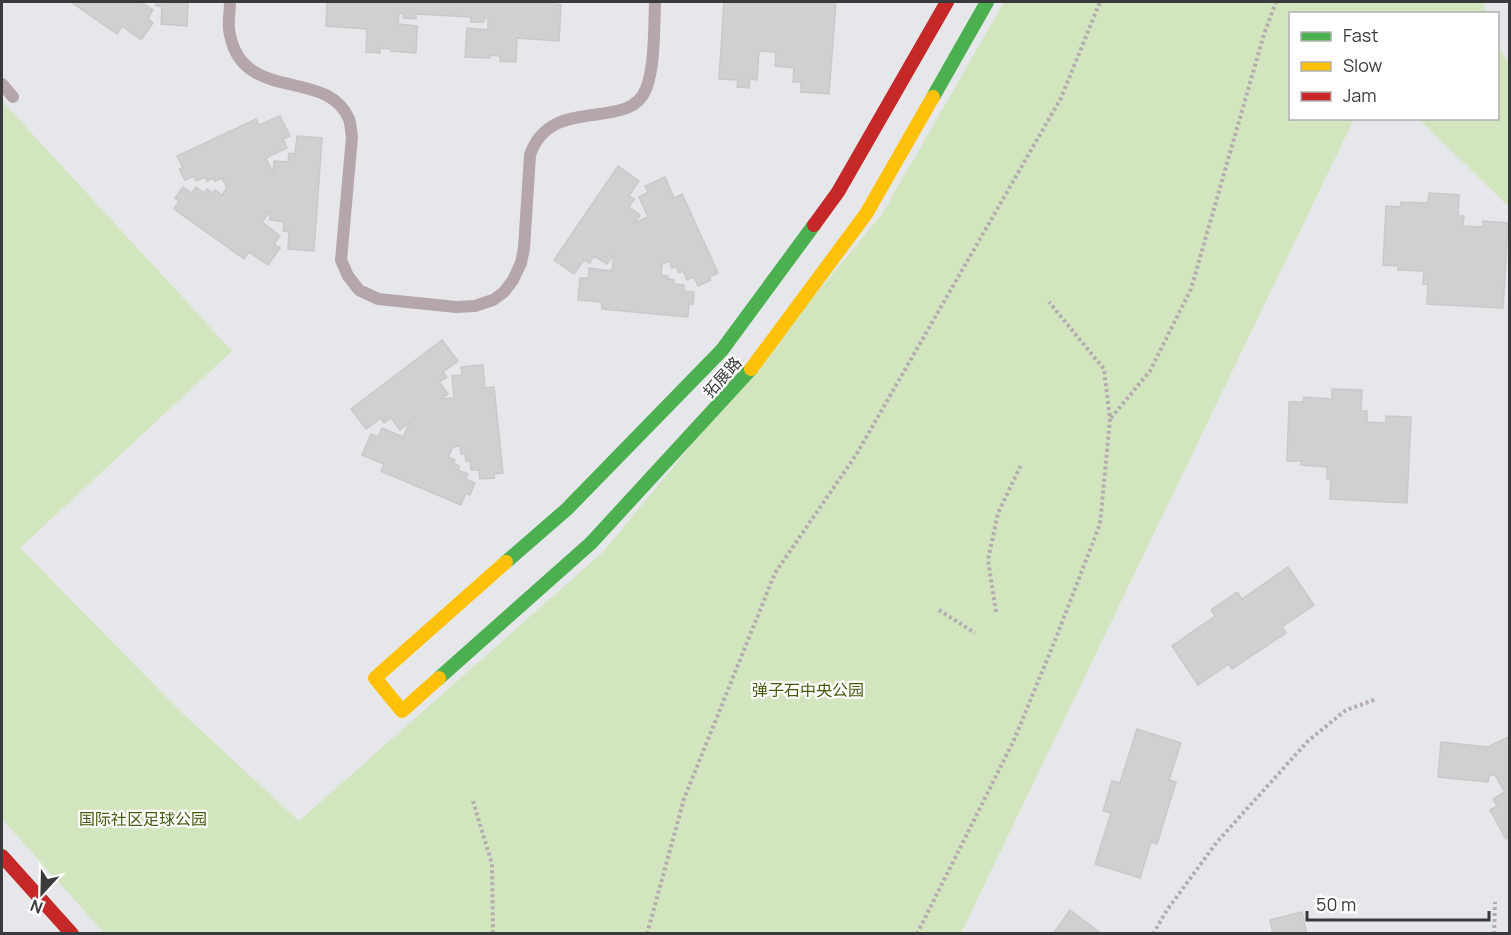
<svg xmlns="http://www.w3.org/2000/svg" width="1511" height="935" viewBox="0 0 1511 935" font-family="Manrope,'Noto Sans SC',sans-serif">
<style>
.green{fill:#d3e5bf}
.building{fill:#d1d0d1;stroke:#c9c9ca;stroke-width:1.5}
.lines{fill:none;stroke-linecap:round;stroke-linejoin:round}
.path{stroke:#b5acaf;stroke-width:4;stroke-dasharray:3 3;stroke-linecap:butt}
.lane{stroke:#b4a6aa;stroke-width:12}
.fast{stroke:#4caf50;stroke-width:14}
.slow{stroke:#ffc107;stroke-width:14}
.jam{stroke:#c62828;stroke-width:14}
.labels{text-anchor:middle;stroke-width:4.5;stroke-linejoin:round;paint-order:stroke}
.street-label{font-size:16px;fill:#393a3c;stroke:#fff}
.park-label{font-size:16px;fill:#425d10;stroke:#fff}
</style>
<rect width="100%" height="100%" fill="#e6e7ea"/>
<g class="green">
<path d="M 1004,2 L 1483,2 L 1486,13 L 1290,14 L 1290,118 L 1354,119 L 961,933 L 104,933 L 2,819 L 2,101 L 232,351 L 20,548 L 180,711 L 299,821 L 603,552 L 882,214 Z"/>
<path d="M 1498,44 L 1509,65 L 1509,207 L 1419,119 L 1498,118 Z"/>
</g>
<g class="building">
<path d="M 71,2 L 141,2 L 153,10 L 148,18 L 153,23 L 141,40 L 122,26 L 117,34 Z"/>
<path d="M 156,2 L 188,2 L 187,26 L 161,24 L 162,6 L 156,6 Z"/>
<path d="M 327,2 L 555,2 L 555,4 L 561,5 L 559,41 L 517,38 L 516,62 L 500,61 L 500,56 L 490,55 L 490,58 L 465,57 L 467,28 L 488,30 L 488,18 L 484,18 L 484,22 L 471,22 L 471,17 L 416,14 L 416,19 L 403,18 L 403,13 L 399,13 L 398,24 L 417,26 L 416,53 L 391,51 L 391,49 L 380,48 L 380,53 L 366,52 L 367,29 L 326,26 Z"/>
<path d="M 724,2 L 836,2 L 829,94 L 801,92 L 801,82 L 793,82 L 794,68 L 775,66 L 776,52 L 759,51 L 757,80 L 750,79 L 749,88 L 737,87 L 738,80 L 719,79 Z"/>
<path d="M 280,116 L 290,136 L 283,139 L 287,148 L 266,158 L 273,173 L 274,161 L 288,162 L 289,153 L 295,154 L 297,136 L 322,138 L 314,251 L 288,249 L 289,231 L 283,231 L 284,222 L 270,220 L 270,211 L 262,222 L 280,236 L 274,244 L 280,248 L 268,265 L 249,252 L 244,259 L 174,209 L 179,201 L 175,198 L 183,187 L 192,193 L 196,187 L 204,193 L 207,189 L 213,193 L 215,190 L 222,195 L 227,188 L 222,178 L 215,181 L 213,178 L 207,181 L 205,177 L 196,181 L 194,176 L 185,180 L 179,169 L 183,168 L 177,156 L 256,119 L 259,125 Z"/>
<path d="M 618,166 L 639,181 L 629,196 L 634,199 L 629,207 L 640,215 L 635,223 L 648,217 L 639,197 L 648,192 L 645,186 L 665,177 L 674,198 L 682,194 L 718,273 L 709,277 L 711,280 L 698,286 L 694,277 L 687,280 L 683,271 L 679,273 L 676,267 L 672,268 L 669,261 L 662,264 L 661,275 L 668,276 L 668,279 L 674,280 L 674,284 L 684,285 L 684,291 L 694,292 L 693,304 L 689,304 L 688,317 L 602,309 L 602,302 L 578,300 L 580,278 L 588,278 L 589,268 L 612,271 L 614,255 L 607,264 L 594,256 L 590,263 L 584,260 L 574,274 L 554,260 Z"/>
<path d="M 1429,193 L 1459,195 L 1458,216 L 1464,216 L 1463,226 L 1483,227 L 1483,221 L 1508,223 L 1503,308 L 1427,304 L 1428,284 L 1423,284 L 1424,271 L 1398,270 L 1398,266 L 1383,265 L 1386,206 L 1400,207 L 1401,202 L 1428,203 Z"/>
<path d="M 442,340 L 458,361 L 443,372 L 447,377 L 439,382 L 448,394 L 440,399 L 454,398 L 452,376 L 462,375 L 461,367 L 483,365 L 485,388 L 494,387 L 503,473 L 494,474 L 494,478 L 480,479 L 479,470 L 471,470 L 470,461 L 466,461 L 465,454 L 461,454 L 460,446 L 453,447 L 448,457 L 455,460 L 453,463 L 459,466 L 458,470 L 468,474 L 465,479 L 475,483 L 470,495 L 466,493 L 461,505 L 381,471 L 384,464 L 362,455 L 371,434 L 378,437 L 382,428 L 403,437 L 410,422 L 400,430 L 391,418 L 384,423 L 381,418 L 366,429 L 351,409 Z"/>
<path d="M 1332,389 L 1362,390 L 1361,411 L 1367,411 L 1367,422 L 1386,423 L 1386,416 L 1411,417 L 1407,503 L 1330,499 L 1331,480 L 1327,479 L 1327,467 L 1301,465 L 1302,461 L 1287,461 L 1289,402 L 1303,402 L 1304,397 L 1332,399 Z"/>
<path d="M 1288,567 L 1314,605 L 1282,627 L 1286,633 L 1232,669 L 1229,664 L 1198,685 L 1172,646 L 1215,616 L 1211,610 L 1237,592 L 1242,599 Z"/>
<path d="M 1137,729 L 1181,743 L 1169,780 L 1176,782 L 1157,844 L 1151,842 L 1140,878 L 1095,864 L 1111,813 L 1103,811 L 1112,781 L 1120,783 Z"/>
<path d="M 1510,736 L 1510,837 L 1506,839 L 1490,810 L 1497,806 L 1493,799 L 1505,792 L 1495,775 L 1489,775 L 1488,782 L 1438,777 L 1441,742 L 1488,747 Z"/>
<path d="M 1070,910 L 1102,934 L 1053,934 Z"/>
<path d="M 1302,912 L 1307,934 L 1273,934 L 1270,920 Z"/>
</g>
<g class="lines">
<g class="path">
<path d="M 1111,418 L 1150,371 L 1191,289 L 1264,34 L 1276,2"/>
<path d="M 939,610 L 975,633"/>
<path d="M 996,612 L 988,560 L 998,513 L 1021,465"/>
<path d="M 473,801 L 492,864 L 493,934"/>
<path d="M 647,934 L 684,799 L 775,573 L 856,455 L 1061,98 L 1100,2"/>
<path d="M 917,934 L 1014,740 L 1056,638 L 1100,524 L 1110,419 L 1104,369 L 1049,302"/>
<path d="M 1153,934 L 1167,910 L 1217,842 L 1308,741 L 1346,710 L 1374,700"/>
<path d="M 1494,934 L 1495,902"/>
</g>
<g class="lane">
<path d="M 230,2 C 230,10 228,20 229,29 C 239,106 327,66 349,119 C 351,125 351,132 352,137 L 341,260 L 348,276 L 359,290 L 378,299 L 456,307 L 475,306 L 493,300 L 504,292 L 513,280 L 521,263 L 524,248 L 530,155 C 551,93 629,133 646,89 C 655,67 654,26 655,2"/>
<path d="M 2,84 L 13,97"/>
</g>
<g class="fast">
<path d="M 933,97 L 987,2"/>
<path d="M 506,562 L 567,509 L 722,350 L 814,225"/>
<path d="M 439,678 L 591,543 L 751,369"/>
</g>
<g class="slow">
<path d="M 751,369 L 866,214 L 933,97"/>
<path d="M 439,678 L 402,711 L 375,678 L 506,562"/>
</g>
<g class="jam">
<path d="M 814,225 L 838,192 L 947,2"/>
<path d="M 2,856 L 72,934"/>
</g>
</g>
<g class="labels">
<g class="street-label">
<text transform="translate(722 377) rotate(-48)" y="6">拓展路</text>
</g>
<g class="park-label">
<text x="808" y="696">弹子石中央公园</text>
<text x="143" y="825">国际社区足球公园</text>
</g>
</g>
<rect width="1511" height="935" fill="none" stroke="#393a3c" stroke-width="6"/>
<rect x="1289" y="12" width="210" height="108" fill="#ffffff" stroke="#b0b0b1" stroke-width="1.5"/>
<rect x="1301" y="32" width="30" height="9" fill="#4caf50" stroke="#b0b0b1" stroke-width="1.5"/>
<text x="1343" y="42" font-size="18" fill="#393a3c">Fast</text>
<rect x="1301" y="62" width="30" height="9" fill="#ffc107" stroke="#b0b0b1" stroke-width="1.5"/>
<text x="1343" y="72" font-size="18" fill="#393a3c">Slow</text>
<rect x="1301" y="92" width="30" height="9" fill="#c62828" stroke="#b0b0b1" stroke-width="1.5"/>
<text x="1343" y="102" font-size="18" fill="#393a3c">Jam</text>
<g transform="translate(42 893) rotate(202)" stroke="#ffffff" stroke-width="4.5" paint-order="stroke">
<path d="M0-4.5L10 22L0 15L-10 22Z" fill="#393a3c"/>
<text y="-9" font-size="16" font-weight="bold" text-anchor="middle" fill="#393a3c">N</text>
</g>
<path d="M1307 911v9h182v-9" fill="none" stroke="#393a3c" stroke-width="3"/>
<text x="1316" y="911" font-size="18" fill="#393a3c" stroke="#ffffff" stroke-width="4.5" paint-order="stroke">50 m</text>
</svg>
